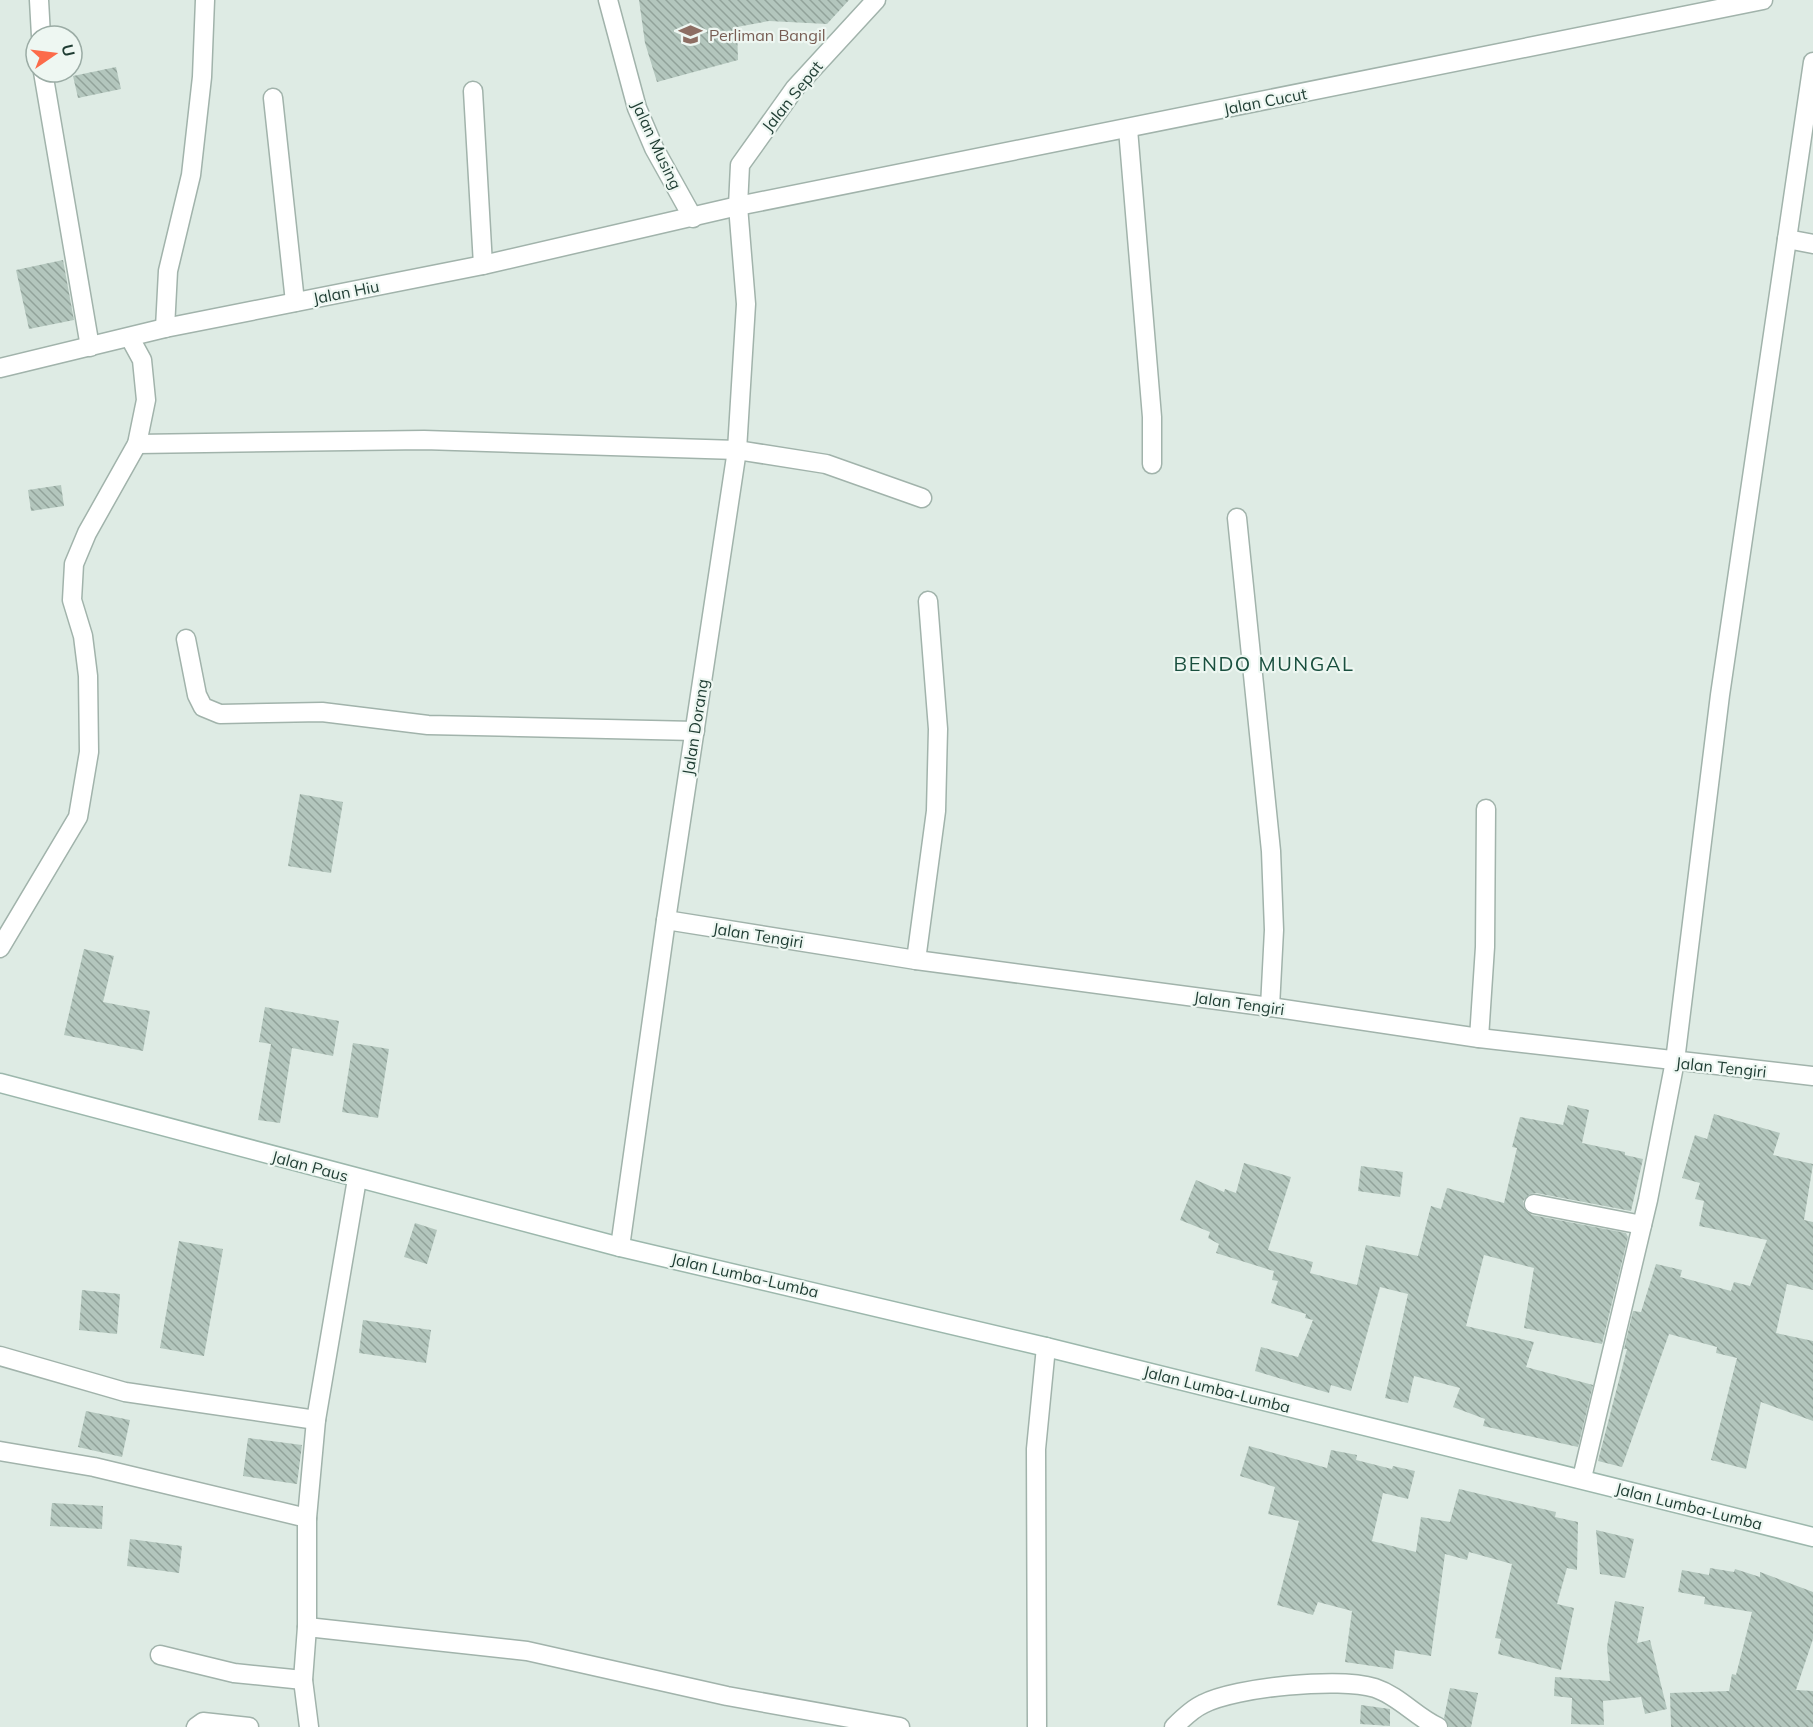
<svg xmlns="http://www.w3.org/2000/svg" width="1813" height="1727" viewBox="0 0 1813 1727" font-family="Mulish,sans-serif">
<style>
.building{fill:url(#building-back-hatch)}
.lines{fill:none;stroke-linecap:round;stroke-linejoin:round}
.minor-casing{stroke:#a1b3ab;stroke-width:21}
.secondary-casing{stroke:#9cb7ac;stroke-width:21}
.minor{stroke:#fff;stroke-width:18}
.secondary{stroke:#fff;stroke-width:18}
.labels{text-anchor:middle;stroke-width:4.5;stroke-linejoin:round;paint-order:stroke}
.education-label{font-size:16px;fill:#785e54;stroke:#eef7f2;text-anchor:start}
.street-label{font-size:16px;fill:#1e3c32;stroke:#eef7f2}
.quarter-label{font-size:20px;letter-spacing:1.5px;fill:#194f3e;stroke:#eef7f2}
</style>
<defs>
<pattern id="building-back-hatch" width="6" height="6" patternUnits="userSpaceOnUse" patternTransform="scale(1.5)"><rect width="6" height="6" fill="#b3c6bd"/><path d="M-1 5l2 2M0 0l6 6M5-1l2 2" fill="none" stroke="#91a29a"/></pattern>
</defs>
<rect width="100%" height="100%" fill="#deebe4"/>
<g class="building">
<path d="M 639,0 L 849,0 L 827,24 L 769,21 L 737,27 L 738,60 L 657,82 L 645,43 Z"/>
<path d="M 116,67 L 121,89 L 78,98 L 73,76 Z"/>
<path d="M 63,260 L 74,320 L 29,329 L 16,270 Z"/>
<path d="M 61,485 L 64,506 L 31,511 L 28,490 Z"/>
<path d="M 300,794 L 343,802 L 331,873 L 288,866 Z"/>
<path d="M 84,949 L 114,956 L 103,1002 L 150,1011 L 143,1051 L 64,1035 Z"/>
<path d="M 265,1007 L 339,1021 L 333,1056 L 292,1048 L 280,1123 L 258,1120 L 271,1044 L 259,1042 Z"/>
<path d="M 353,1043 L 389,1049 L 378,1118 L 342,1112 Z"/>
<path d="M 1568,1105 L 1589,1110 L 1582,1143 L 1625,1152 L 1625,1155 L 1643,1159 L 1631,1211 L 1536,1193 L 1530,1194 L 1523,1201 L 1524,1208 L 1532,1215 L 1626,1233 L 1628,1237 L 1602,1344 L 1524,1328 L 1534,1268 L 1484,1255 L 1466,1326 L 1534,1342 L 1526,1367 L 1593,1385 L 1578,1447 L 1483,1426 L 1485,1419 L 1453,1407 L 1460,1388 L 1414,1376 L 1408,1403 L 1385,1398 L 1408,1294 L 1380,1287 L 1351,1391 L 1331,1385 L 1329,1393 L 1255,1371 L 1261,1347 L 1298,1357 L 1313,1320 L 1305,1318 L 1306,1314 L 1271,1303 L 1278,1281 L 1272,1280 L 1274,1271 L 1216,1253 L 1219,1244 L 1208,1238 L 1210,1232 L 1180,1220 L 1196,1180 L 1224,1192 L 1225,1189 L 1236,1193 L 1244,1163 L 1291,1177 L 1268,1250 L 1313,1262 L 1310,1273 L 1357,1285 L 1366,1245 L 1418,1256 L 1431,1206 L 1441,1209 L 1447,1188 L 1504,1203 L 1517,1148 L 1512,1147 L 1520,1117 L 1563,1125 Z"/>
<path d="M 1714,1114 L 1780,1133 L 1773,1155 L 1813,1164 L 1804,1220 L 1813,1222 L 1813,1290 L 1787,1284 L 1776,1333 L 1813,1341 L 1813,1421 L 1761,1402 L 1746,1469 L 1711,1460 L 1737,1358 L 1716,1353 L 1717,1347 L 1669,1334 L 1622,1467 L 1598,1461 L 1627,1349 L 1624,1349 L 1633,1311 L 1641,1312 L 1656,1264 L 1682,1270 L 1680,1277 L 1731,1291 L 1734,1282 L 1750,1286 L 1767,1240 L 1699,1226 L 1704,1201 L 1695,1199 L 1700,1183 L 1682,1178 L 1695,1135 L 1707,1139 Z"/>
<path d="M 1361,1166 L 1403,1172 L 1400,1197 L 1358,1191 Z"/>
<path d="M 415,1223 L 437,1230 L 427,1264 L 404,1257 Z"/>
<path d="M 179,1241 L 223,1249 L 204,1356 L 160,1348 Z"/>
<path d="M 82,1290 L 120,1294 L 117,1334 L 79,1330 Z"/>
<path d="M 363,1320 L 431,1330 L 426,1363 L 359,1353 Z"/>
<path d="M 86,1411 L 130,1420 L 122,1457 L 78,1447 Z"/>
<path d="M 248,1438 L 302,1445 L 297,1484 L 243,1476 Z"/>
<path d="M 1249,1446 L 1327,1468 L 1331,1450 L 1357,1455 L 1356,1460 L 1392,1469 L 1393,1466 L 1415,1471 L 1408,1499 L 1383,1493 L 1372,1541 L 1416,1552 L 1421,1517 L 1450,1522 L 1459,1489 L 1556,1512 L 1555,1517 L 1578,1522 L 1577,1570 L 1567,1568 L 1557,1604 L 1574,1608 L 1561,1670 L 1498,1654 L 1501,1639 L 1495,1638 L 1512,1564 L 1469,1552 L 1467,1560 L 1445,1554 L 1431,1656 L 1395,1650 L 1393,1669 L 1345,1662 L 1352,1611 L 1318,1602 L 1313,1615 L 1277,1605 L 1299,1521 L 1268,1514 L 1275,1487 L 1240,1476 Z"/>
<path d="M 52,1503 L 103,1506 L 102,1529 L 50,1526 Z"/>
<path d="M 1596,1530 L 1634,1539 L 1625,1578 L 1600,1574 Z"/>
<path d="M 130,1539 L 182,1546 L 179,1573 L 127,1566 Z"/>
<path d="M 1710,1568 L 1734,1572 L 1735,1569 L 1760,1577 L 1760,1572 L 1813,1592 L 1813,1639 L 1796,1690 L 1813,1691 L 1813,1727 L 1671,1727 L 1670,1693 L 1729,1691 L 1732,1674 L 1736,1675 L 1752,1612 L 1704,1604 L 1705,1597 L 1678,1592 L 1682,1570 L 1709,1575 Z"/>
<path d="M 1615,1601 L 1644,1607 L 1637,1643 L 1650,1640 L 1667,1709 L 1645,1714 L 1641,1697 L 1603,1701 L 1604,1725 L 1571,1724 L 1572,1698 L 1554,1696 L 1555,1677 L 1610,1681 L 1607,1647 Z"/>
<path d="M 1450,1688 L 1478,1693 L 1471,1727 L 1449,1727 L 1444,1718 Z"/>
<path d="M 1361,1705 L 1390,1709 L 1390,1726 L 1360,1724 Z"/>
</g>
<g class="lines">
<defs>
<g id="minor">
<path d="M 39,0 L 41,36"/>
<path d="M 608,0 L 637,108 L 654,148 L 693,218"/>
<path d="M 43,72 L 90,347"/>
<path d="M 473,91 L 483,265"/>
<path d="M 273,98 L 295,302"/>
<path d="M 1128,129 L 1152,417 L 1152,464"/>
<path d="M 1787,239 L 1813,244"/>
<path d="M 165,328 L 168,271 L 191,175 L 202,77 L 205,0"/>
<path d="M 0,368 L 165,328 L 483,265 L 738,206 L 1763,0"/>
<path d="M 137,444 L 424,440 L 737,450 L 826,464 L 922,498"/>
<path d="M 1237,518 L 1271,851 L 1274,930 L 1270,1007"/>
<path d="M 186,639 L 197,695 L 203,707 L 220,714 L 322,712 L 428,725 L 695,731"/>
<path d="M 666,920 L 916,960 L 1270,1007 L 1479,1038 L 1813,1076"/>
<path d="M 0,948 L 78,817 L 89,752 L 88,676 L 83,636 L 72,600 L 74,564 L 87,533 L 137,444 L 146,400 L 142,360 L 130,338"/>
<path d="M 916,960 L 936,811 L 938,729 L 928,601"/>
<path d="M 1479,1038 L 1485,947 L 1486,809"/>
<path d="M 1534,1204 L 1642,1225"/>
<path d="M 620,1247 L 666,920 L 737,450 L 746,304 L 738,206 L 740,165 L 795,88 L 876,0"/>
<path d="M 0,1356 L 125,1392 L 316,1420"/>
<path d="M 0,1451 L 94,1467 L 307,1518"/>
<path d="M 1582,1478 L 1648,1200 L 1675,1061 L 1720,695 L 1813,62"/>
<path d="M 307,1627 L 527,1651 L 727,1696 L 900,1727"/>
<path d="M 160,1655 L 234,1673 L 303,1680"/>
<path d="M 196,1727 L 203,1722 L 249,1727"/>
<path d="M 309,1727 L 303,1680 L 307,1627 L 307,1518 L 316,1420 L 357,1179"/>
<path d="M 1037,1727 L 1036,1449 L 1046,1347"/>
<path d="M 1174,1727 C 1182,1719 1192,1709 1203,1704 C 1236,1687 1340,1677 1375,1688 C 1399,1696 1416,1717 1438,1727"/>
</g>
<path id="secondary" d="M 0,1083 L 620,1247 L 1046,1347 L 1813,1537"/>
</defs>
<use href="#minor" class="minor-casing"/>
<use href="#secondary" class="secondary-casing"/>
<use href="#minor" class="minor"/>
<use href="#secondary" class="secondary"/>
</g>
<defs>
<symbol id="school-bare" viewBox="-9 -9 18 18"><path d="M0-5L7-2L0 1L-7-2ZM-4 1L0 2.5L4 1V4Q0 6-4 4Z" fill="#8d6e63" stroke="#eef7f2" stroke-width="2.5" paint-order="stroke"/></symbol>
</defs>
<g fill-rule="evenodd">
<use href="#school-bare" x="674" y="18" width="33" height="33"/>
</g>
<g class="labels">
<g class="education-label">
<text x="709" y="41">Perliman Bangil</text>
</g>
<g class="street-label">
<text transform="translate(792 96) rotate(-51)" y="6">Jalan Sepat</text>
<text transform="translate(1265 101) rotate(-11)" y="6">Jalan Cucut</text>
<text transform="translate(657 145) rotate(65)" y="6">Jalan Musing</text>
<text transform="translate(346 292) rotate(-11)" y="6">Jalan Hiu</text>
<text transform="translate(695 727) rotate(-81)" y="6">Jalan Dorang</text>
<text transform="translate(758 935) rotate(9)" y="6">Jalan Tengiri</text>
<text transform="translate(1239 1003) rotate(8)" y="6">Jalan Tengiri</text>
<text transform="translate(1721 1067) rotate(6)" y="6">Jalan Tengiri</text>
<text transform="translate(310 1166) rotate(15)" y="6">Jalan Paus</text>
<text transform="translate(745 1275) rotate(13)" y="6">Jalan Lumba-Lumba</text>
<text transform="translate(1217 1389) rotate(14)" y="6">Jalan Lumba-Lumba</text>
<text transform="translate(1689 1506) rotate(14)" y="6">Jalan Lumba-Lumba</text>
</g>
<g class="quarter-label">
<text x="1264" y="671">BENDO MUNGAL</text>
</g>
</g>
<g transform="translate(54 54) rotate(76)"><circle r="28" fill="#eef7f2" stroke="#9baca5" stroke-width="1.5"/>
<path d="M0-4.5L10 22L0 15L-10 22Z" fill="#fc6b4a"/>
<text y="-9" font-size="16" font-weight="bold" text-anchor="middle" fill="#1e3c32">U</text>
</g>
</svg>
